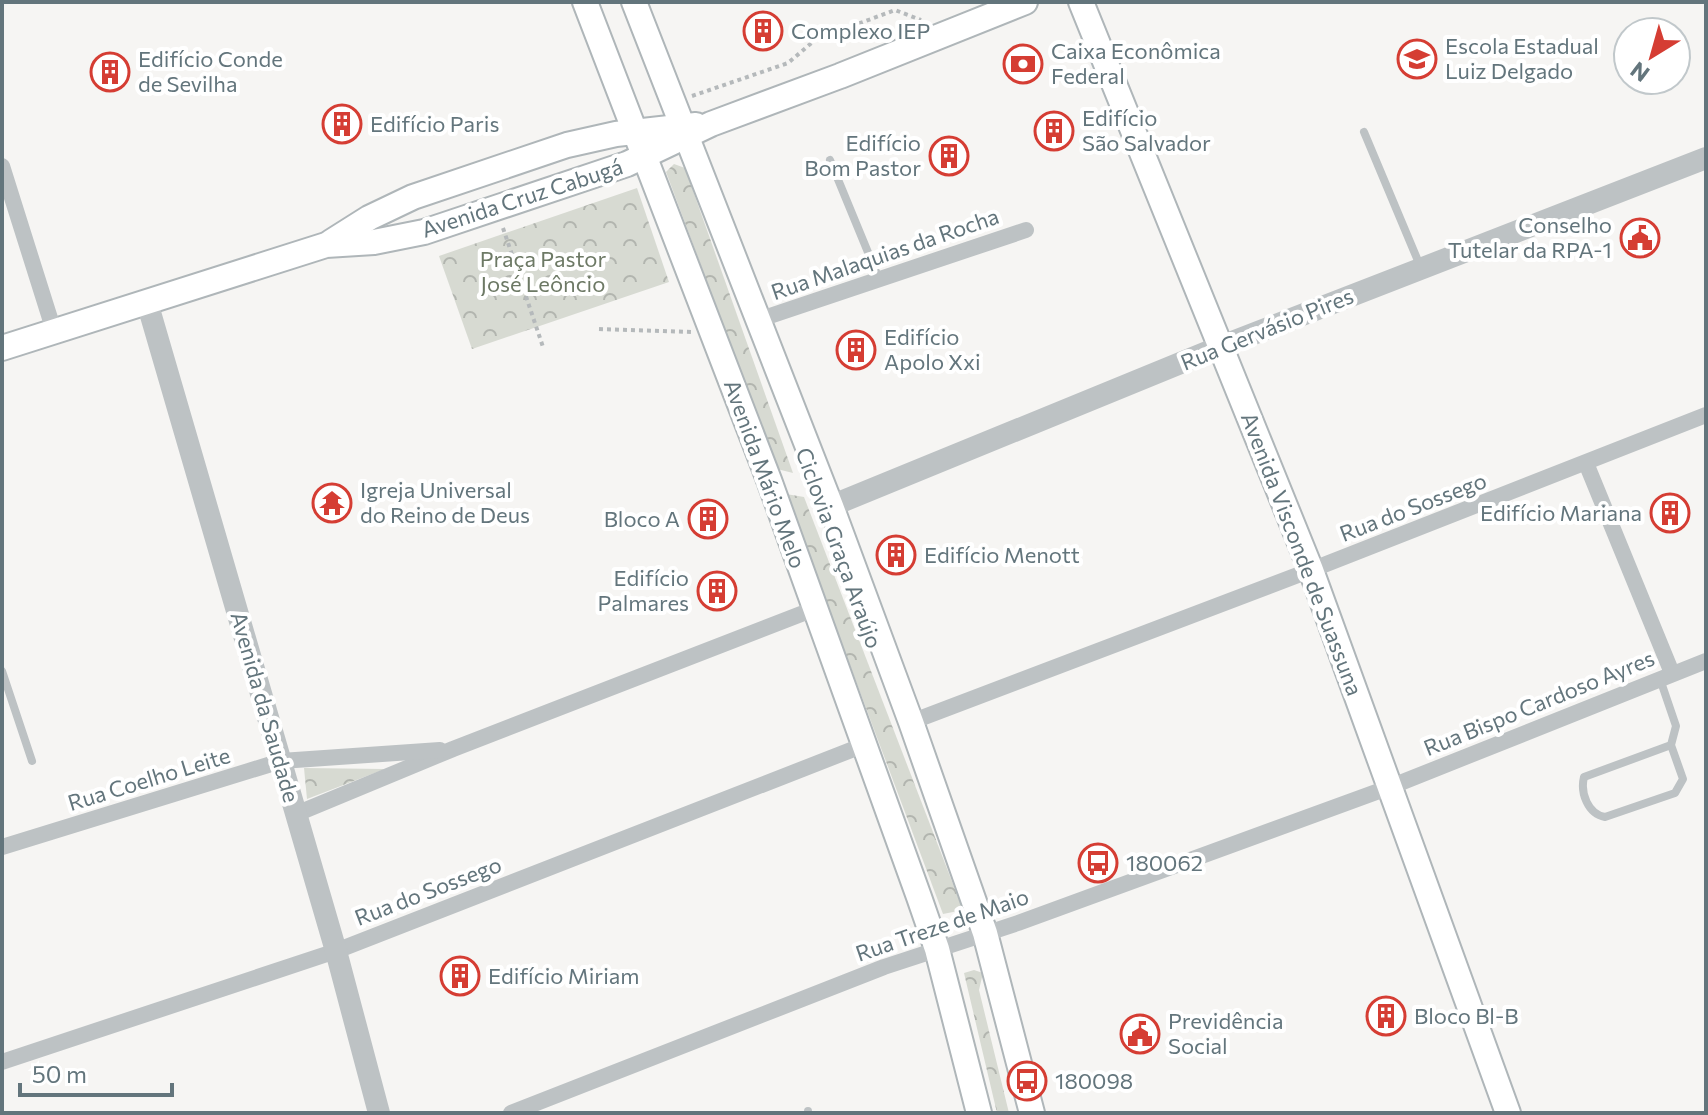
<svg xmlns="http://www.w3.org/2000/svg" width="1708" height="1115" viewBox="0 0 1708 1115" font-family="Commissioner,sans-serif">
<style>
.forest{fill:url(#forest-crowns)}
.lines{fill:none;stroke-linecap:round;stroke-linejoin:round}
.secondary-casing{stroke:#afb6b9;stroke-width:28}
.path{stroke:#b5b9bb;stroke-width:4;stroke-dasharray:4 4;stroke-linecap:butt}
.service{stroke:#bdc2c4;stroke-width:8}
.minor{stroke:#bdc2c4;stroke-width:16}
.tertiary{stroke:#bdc2c4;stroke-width:22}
.secondary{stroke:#fff;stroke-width:24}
.labels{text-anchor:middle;stroke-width:8;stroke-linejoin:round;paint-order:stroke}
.poi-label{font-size:22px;fill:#63757c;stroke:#fff;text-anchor:start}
.street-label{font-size:22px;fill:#63757c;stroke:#fff}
.park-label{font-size:22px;fill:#6d7965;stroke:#fff}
</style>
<defs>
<pattern id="forest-crowns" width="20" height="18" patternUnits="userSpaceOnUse" patternTransform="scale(2)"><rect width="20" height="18" fill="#d7dad2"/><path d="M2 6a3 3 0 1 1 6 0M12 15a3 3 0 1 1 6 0" fill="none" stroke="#b2b5af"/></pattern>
</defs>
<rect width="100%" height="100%" fill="#f6f5f3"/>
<g class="forest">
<path d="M 674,164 L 685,168 L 793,473 L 777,469 L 666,172 Z"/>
<path d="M 637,188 L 669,282 L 472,349 L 439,256 Z"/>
<path d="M 786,494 L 804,497 L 963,910 L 943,914 Z"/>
<path d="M 304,768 L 385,769 L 307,799 Z"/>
<path d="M 974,970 L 983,973 L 979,990 L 1009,1113 L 997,1113 L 964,973 Z"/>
</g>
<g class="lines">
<defs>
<g id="secondary">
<path d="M 585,2 L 769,480 L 919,897 L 937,949 L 979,1113"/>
<path d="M 634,2 L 831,506 L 911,722 L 985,933 L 1032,1113"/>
<path d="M 1081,2 L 1311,570 L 1508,1113"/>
<path d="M 331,242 L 369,218 L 413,197 L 567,145 L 616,134 L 696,125"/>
<path d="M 2,348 L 326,245 L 374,242 L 424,232 L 627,164 L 711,124 L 840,76 L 1025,2"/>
</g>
</defs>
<use href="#secondary" class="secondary-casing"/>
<g class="path">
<path d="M 692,96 L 788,63 L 815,40 L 895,10 L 921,20"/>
<path d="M 503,228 L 543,347"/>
<path d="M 599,329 L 691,332"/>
</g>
<g class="service">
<path d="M 1364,132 L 1421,268"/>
<path d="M 830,160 L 879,279"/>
<path d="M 2,671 L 32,761"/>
<path d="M 1660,679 L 1676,726 L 1671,745 L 1683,779 L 1675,793 L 1605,817 C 1588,814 1580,793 1584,777 L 1671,745"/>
<path d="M 808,1111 L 808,1113"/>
</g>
<g class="minor">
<path d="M 2,166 L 54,331"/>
<path d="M 758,320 L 1026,230"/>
<path d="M 1586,463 L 1672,673"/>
<path d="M 911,722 L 1311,570 L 1706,415"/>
<path d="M 296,814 L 453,749 L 814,609"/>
<path d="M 2,847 L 281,761 L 440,750"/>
<path d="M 2,1062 L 336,951 L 864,745"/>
<path d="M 511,1113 L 884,967 L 1018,923 L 1390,787 L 1706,661"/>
</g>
<g class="tertiary">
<path d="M 147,302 L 336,951 L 379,1113"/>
<path d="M 831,506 L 1222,346 L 1706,158"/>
</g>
<use href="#secondary" class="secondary"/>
</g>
<defs>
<symbol id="building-ring" viewBox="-11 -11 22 22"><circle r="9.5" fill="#fff" stroke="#d53d33" stroke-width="1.5"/><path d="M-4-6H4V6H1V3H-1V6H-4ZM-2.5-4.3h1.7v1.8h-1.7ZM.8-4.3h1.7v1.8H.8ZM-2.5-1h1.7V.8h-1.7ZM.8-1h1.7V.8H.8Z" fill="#d53d33"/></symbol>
<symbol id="school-ring" viewBox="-11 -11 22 22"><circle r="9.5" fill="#fff" stroke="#d53d33" stroke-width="1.5"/><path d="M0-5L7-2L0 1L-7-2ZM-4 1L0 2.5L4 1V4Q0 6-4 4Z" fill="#d53d33"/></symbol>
<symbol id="bank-ring" viewBox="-11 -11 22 22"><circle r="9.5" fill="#fff" stroke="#d53d33" stroke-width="1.5"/><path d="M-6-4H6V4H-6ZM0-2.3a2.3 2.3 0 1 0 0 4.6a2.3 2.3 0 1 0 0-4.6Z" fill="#d53d33"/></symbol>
<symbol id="civic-ring" viewBox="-11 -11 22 22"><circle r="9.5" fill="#fff" stroke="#d53d33" stroke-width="1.5"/><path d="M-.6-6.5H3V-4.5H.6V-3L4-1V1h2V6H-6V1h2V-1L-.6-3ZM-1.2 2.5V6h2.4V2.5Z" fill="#d53d33"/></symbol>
<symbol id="temple-ring" viewBox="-11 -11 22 22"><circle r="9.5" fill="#fff" stroke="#d53d33" stroke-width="1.5"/><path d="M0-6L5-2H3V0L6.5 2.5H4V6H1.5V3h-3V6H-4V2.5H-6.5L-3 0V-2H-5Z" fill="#d53d33"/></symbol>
<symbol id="bus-ring" viewBox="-11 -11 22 22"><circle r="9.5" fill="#fff" stroke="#d53d33" stroke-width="1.5"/><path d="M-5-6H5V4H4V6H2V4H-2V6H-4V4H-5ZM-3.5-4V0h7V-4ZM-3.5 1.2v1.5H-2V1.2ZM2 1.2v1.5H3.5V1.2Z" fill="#d53d33"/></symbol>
</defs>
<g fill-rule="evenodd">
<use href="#building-ring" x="741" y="9" width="44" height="44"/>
<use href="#school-ring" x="1395" y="37" width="44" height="44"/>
<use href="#bank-ring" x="1001" y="42" width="44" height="44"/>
<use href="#building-ring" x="88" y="50" width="44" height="44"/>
<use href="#building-ring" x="320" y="102" width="44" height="44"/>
<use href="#building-ring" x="1032" y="109" width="44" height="44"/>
<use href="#building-ring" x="927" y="134" width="44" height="44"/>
<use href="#civic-ring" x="1618" y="216" width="44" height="44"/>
<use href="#building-ring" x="834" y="328" width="44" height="44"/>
<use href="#temple-ring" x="310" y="481" width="44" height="44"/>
<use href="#building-ring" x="1648" y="491" width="44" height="44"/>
<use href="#building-ring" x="686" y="497" width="44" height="44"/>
<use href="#building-ring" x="874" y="533" width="44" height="44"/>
<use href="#building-ring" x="695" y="569" width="44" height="44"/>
<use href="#bus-ring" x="1076" y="841" width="44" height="44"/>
<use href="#building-ring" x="438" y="954" width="44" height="44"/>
<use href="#building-ring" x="1364" y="994" width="44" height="44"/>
<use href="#civic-ring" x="1118" y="1012" width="44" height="44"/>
<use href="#bus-ring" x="1005" y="1059" width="44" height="44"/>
</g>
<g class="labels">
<g class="poi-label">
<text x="791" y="39">Complexo IEP</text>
<text x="1445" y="54">Escola Estadual<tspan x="1445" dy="25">Luiz Delgado</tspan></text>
<text x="1051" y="59">Caixa Econômica<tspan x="1051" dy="25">Federal</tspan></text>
<text x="138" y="67">Edifício Conde<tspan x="138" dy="25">de Sevilha</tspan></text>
<text x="1082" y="126">Edifício<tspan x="1082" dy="25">São Salvador</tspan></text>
<text x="370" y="132">Edifício Paris</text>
<text x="921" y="151" text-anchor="end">Edifício<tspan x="921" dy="25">Bom Pastor</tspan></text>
<text x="1612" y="233" text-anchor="end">Conselho<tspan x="1612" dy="25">Tutelar da RPA-1</tspan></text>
<text x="884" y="345">Edifício<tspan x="884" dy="25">Apolo Xxi</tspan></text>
<text x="360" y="498">Igreja Universal<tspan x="360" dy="25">do Reino de Deus</tspan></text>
<text x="1642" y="521" text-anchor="end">Edifício Mariana</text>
<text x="680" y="527" text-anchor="end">Bloco A</text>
<text x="924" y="563">Edifício Menott</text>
<text x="689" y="586" text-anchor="end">Edifício<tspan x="689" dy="25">Palmares</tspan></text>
<text x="1126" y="871">180062</text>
<text x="488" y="984">Edifício Miriam</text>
<text x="1414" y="1024">Bloco Bl-B</text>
<text x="1168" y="1029">Previdência<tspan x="1168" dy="25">Social</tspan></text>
<text x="1055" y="1089">180098</text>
</g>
<g class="street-label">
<text transform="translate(522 198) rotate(-18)" y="8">Avenida Cruz Cabugá</text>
<text transform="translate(885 254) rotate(-19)" y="8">Rua Malaquias da Rocha</text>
<text transform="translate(1267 329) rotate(-22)" y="8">Rua Gervásio Pires</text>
<text transform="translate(765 474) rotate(70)" y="8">Avenida Mário Melo</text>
<text transform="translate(1413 507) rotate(-21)" y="8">Rua do Sossego</text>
<text transform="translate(839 548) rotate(70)" y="8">Ciclovia Graça Araújo</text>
<text transform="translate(1302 554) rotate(69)" y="8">Avenida Visconde de Suassuna</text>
<text transform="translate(1539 703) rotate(-22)" y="8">Rua Bispo Cardoso Ayres</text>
<text transform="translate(265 707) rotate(74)" y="8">Avenida da Saudade</text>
<text transform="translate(149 779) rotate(-17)" y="8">Rua Coelho Leite</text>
<text transform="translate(428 891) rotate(-21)" y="8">Rua do Sossego</text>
<text transform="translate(942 925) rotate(-19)" y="8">Rua Treze de Maio</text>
</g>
<g class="park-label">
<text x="543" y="267">Praça Pastor<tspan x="543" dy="25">José Leôncio</tspan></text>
</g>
</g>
<rect width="1708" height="1115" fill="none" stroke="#63757c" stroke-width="8"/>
<g transform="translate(1652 56) rotate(217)"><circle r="38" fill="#ffffff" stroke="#c1c8cb" stroke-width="2"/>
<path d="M0-6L14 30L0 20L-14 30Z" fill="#d53d33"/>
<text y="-12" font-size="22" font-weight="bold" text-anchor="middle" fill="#63757c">N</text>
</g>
<path d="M20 1083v12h152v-12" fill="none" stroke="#63757c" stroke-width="4"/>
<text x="32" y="1083" font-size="24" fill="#63757c" stroke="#ffffff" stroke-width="6" paint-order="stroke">50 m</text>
</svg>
